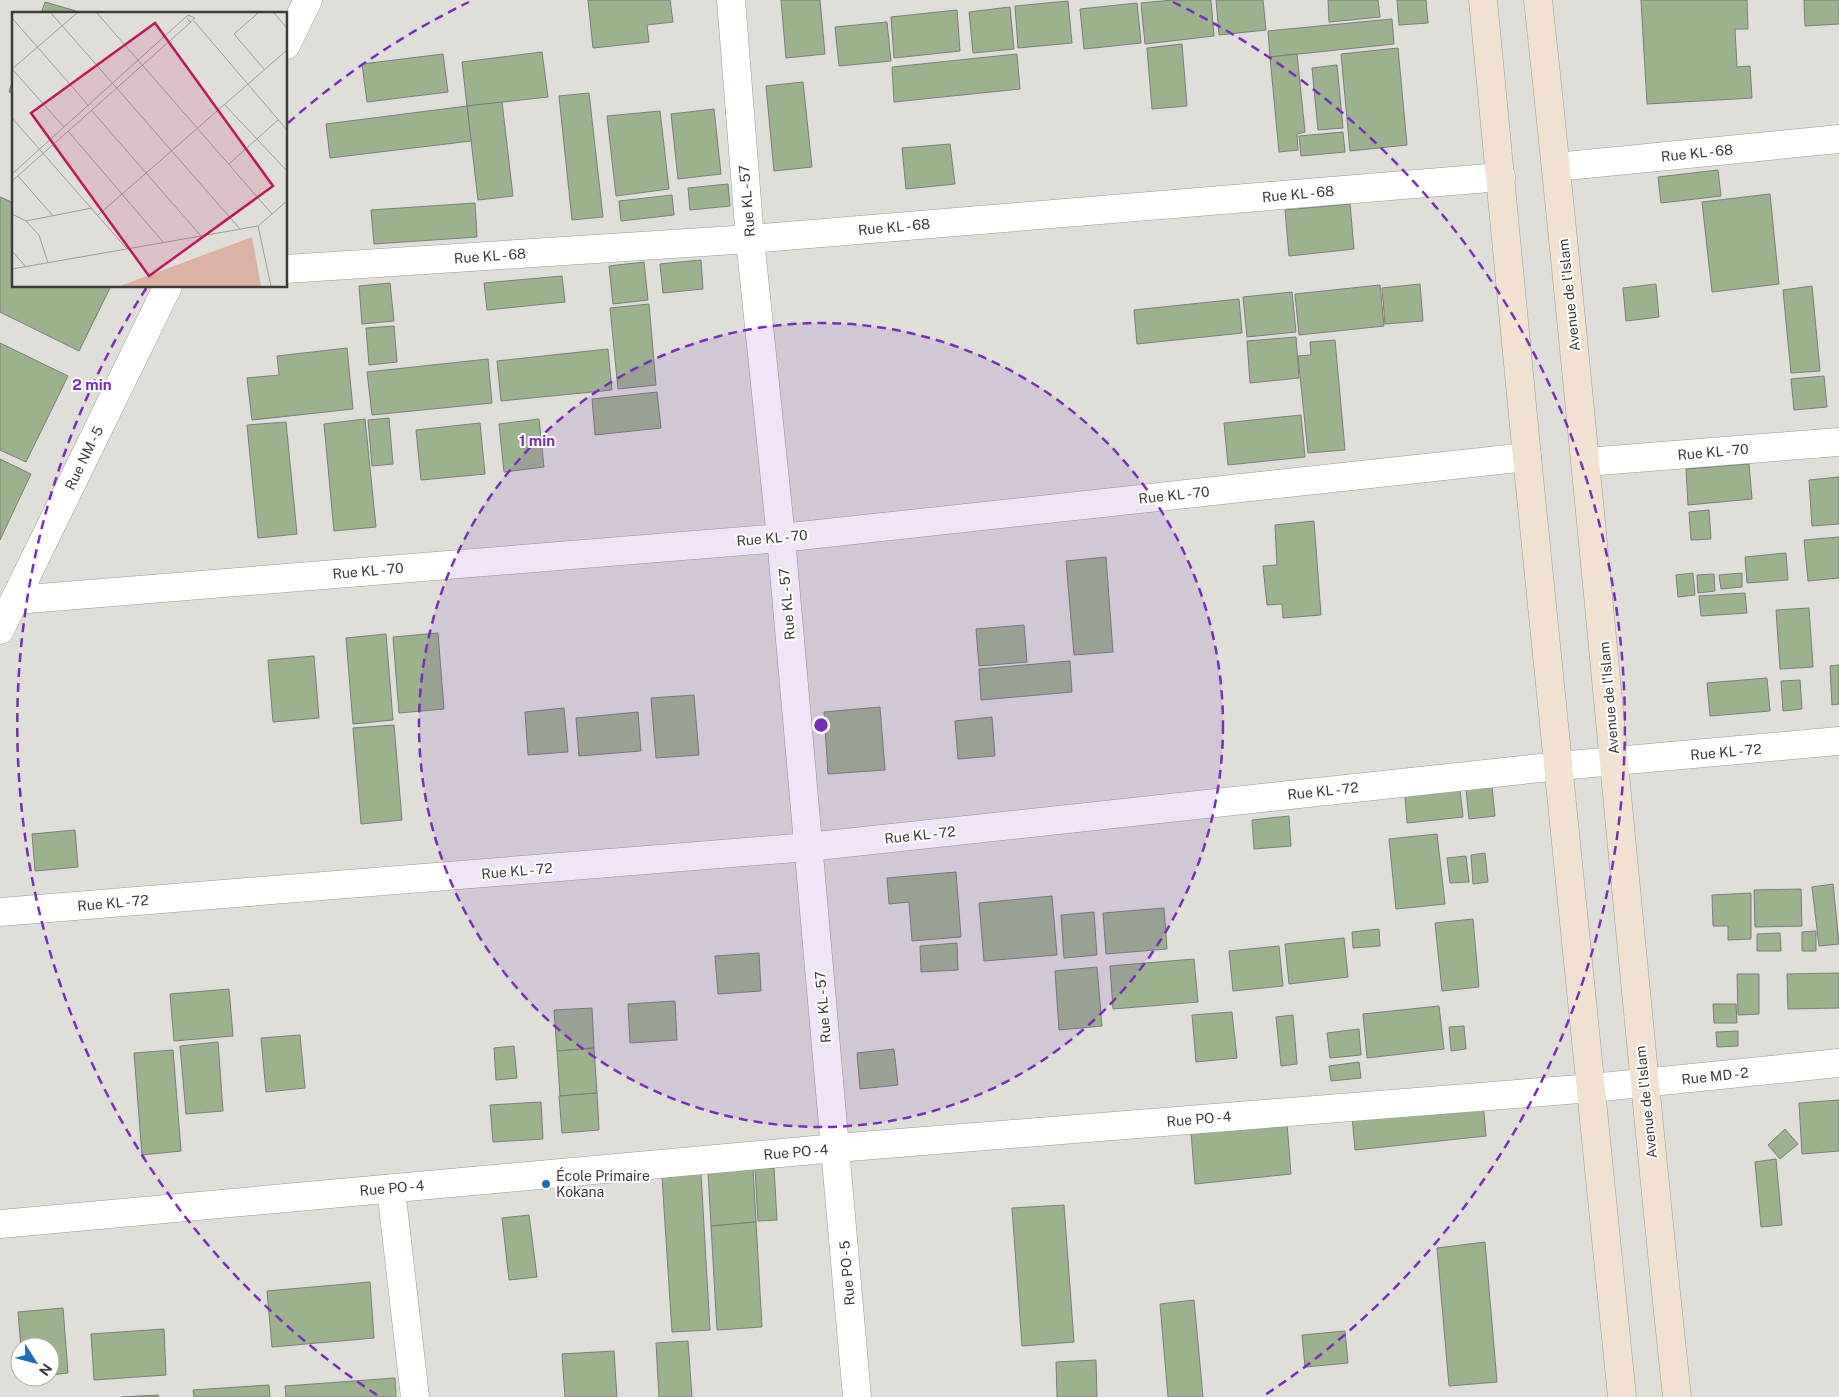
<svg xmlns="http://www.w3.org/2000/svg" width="1839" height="1397" viewBox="0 0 1839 1397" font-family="'Public Sans',sans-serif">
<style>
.building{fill:#9cb28c;stroke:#7a7d79}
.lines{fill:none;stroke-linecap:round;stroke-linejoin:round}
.minor-casing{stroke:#9a9a95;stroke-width:29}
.tertiary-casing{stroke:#9a9a95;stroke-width:29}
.secondary-casing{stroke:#9a9a95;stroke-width:29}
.minor{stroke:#fff;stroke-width:28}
.tertiary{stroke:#fff;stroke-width:28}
.secondary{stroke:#f1e2d1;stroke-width:28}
.ring{fill:none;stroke:#7b2cbf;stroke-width:2.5;stroke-dasharray:9 6}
.poi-dot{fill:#1c6dbb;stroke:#fffffe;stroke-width:2}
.labels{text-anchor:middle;stroke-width:4;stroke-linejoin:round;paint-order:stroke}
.street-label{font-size:14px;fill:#3d3c3a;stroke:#fffffe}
.poi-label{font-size:14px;fill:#3d3c3a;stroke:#fffffe;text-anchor:start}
.inset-road{fill:none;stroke:#9e9d99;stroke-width:1}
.view{fill:#c2185b;fill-opacity:0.15;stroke:#c2185b;stroke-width:2.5}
.inset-edge{fill:none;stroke:#3d3c3a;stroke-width:2.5}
.centre{fill:#7b2cbf;stroke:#fffffe;stroke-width:2.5}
.ring-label{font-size:15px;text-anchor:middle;font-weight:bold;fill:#7b2cbf;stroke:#fffffe;stroke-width:4;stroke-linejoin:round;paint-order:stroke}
</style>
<rect width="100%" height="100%" fill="#dfded9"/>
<g class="building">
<path d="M 588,0 L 670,0 L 673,22 L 647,25 L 649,42 L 593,48 Z"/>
<path d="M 781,0 L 820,0 L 825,54 L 786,58 Z"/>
<path d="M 1173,0 L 1211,0 L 1214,36 L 1145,44 L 1141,3 Z"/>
<path d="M 1216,0 L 1263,0 L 1266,30 L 1219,35 Z"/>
<path d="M 1328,0 L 1378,0 L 1380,17 L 1329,22 Z"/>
<path d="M 1397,0 L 1426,0 L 1428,23 L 1399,25 Z"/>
<path d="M 1641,0 L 1747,0 L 1748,29 L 1735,29 L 1737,67 L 1750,66 L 1752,98 L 1647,104 Z"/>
<path d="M 1804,0 L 1839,0 L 1839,24 L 1805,26 Z"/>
<path d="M 1068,1 L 1072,43 L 1018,48 L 1015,6 Z"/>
<path d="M 45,2 L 76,11 L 75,14 L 41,14 Z"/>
<path d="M 1137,3 L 1141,43 L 1084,49 L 1080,9 Z"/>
<path d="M 1010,7 L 1014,49 L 973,53 L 969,12 Z"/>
<path d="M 957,10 L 960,51 L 894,58 L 891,17 Z"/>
<path d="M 1392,19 L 1394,44 L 1270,57 L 1268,31 Z"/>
<path d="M 887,22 L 891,61 L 839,66 L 835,27 Z"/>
<path d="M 1182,44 L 1187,106 L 1152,109 L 1147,48 Z"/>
<path d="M 1398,48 L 1407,145 L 1350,151 L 1341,54 Z"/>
<path d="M 542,52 L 548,97 L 467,106 L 462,62 Z"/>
<path d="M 443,54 L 448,92 L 367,102 L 362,64 Z"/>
<path d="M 1017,54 L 1020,89 L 894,102 L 892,67 Z"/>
<path d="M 1297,54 L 1305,132 L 1297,134 L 1298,150 L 1279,152 L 1270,57 Z"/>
<path d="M 1337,65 L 1343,128 L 1318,130 L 1312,68 Z"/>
<path d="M 14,76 L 14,93 L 9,92 Z"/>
<path d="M 803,82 L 812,167 L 774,171 L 766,86 Z"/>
<path d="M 589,93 L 603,217 L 572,220 L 559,96 Z"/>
<path d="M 502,102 L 513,196 L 478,200 L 467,106 Z"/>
<path d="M 467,106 L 471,141 L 330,158 L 326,124 Z"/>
<path d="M 714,109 L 721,174 L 678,179 L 671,114 Z"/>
<path d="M 660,111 L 669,189 L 616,196 L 607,116 Z"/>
<path d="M 1343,132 L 1345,152 L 1301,156 L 1299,136 Z"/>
<path d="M 950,144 L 955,184 L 906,189 L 902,148 Z"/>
<path d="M 1718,170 L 1721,196 L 1661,203 L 1658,177 Z"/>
<path d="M 728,184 L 730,206 L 690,210 L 688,188 Z"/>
<path d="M 1770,194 L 1779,284 L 1712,292 L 1702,202 Z"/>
<path d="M 672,195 L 674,215 L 621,221 L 619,201 Z"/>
<path d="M 0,197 L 14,203 L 14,286 L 111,286 L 79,351 L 0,312 Z"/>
<path d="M 475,203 L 477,237 L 374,244 L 371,210 Z"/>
<path d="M 1350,204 L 1354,249 L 1289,256 L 1285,210 Z"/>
<path d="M 701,260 L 703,289 L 663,293 L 660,264 Z"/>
<path d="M 644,262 L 648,300 L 613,304 L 609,266 Z"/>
<path d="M 562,276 L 565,302 L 487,310 L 484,283 Z"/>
<path d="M 390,283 L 394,321 L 362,324 L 359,286 Z"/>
<path d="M 1420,284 L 1423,321 L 1385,324 L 1382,288 Z"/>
<path d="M 1656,284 L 1659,317 L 1626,321 L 1623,288 Z"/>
<path d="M 1380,285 L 1384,326 L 1299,335 L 1295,294 Z"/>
<path d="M 1812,286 L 1820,371 L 1791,373 L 1783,290 Z"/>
<path d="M 1292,292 L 1296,332 L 1247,337 L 1243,297 Z"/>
<path d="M 1239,299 L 1242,333 L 1137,344 L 1134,310 Z"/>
<path d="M 649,304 L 656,385 L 618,389 L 610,308 Z"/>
<path d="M 394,326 L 397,362 L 369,365 L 366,328 Z"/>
<path d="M 1296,337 L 1299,378 L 1250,383 L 1247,341 Z"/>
<path d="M 1335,340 L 1345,450 L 1308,453 L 1298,356 L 1311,355 L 1310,342 Z"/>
<path d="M 0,343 L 68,376 L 26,462 L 0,450 Z"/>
<path d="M 347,348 L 353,409 L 252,420 L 247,378 L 279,375 L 277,356 Z"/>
<path d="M 608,349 L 612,390 L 501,401 L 497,361 Z"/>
<path d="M 488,359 L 492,403 L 372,415 L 367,372 Z"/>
<path d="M 1824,376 L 1827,407 L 1794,410 L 1791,379 Z"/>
<path d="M 657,392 L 661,428 L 595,435 L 592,399 Z"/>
<path d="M 1301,415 L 1305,457 L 1228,465 L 1224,423 Z"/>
<path d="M 389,418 L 393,464 L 372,466 L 368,420 Z"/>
<path d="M 365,419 L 376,527 L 334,531 L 324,424 Z"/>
<path d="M 539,419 L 544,467 L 504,472 L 499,424 Z"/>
<path d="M 286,422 L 297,534 L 258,538 L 247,425 Z"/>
<path d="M 480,423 L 485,474 L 421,480 L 416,430 Z"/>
<path d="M 0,459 L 31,474 L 0,540 Z"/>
<path d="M 1749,464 L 1752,499 L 1688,505 L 1686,469 Z"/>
<path d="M 1839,477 L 1839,524 L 1812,526 L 1809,480 Z"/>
<path d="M 1709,510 L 1711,539 L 1691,540 L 1689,512 Z"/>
<path d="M 1314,521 L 1321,615 L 1283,618 L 1282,604 L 1267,605 L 1263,566 L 1277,565 L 1275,525 Z"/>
<path d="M 1839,537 L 1839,578 L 1808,581 L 1804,540 Z"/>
<path d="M 1786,553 L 1788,580 L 1747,583 L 1745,557 Z"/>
<path d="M 1106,557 L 1113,652 L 1074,655 L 1066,561 Z"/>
<path d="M 1693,573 L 1695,595 L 1678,597 L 1676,575 Z"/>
<path d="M 1742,573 L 1742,587 L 1721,589 L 1719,575 Z"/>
<path d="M 1714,574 L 1715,591 L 1698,593 L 1697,575 Z"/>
<path d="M 1745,593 L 1747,613 L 1701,616 L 1699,596 Z"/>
<path d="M 1809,608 L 1813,667 L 1780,669 L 1776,610 Z"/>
<path d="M 1024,625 L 1027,662 L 979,666 L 976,629 Z"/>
<path d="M 438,633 L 444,709 L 399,713 L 393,637 Z"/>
<path d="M 386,634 L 393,720 L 353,724 L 346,638 Z"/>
<path d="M 314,656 L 319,718 L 273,722 L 268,660 Z"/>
<path d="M 1070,661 L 1072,692 L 981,700 L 979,669 Z"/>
<path d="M 1839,665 L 1839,704 L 1832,705 L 1830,666 Z"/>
<path d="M 1767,678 L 1770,711 L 1710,716 L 1707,683 Z"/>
<path d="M 1800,680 L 1802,709 L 1783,711 L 1781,681 Z"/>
<path d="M 694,695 L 699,755 L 656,758 L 651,698 Z"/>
<path d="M 880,707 L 885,770 L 828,774 L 824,712 Z"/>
<path d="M 564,708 L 568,752 L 528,755 L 525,712 Z"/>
<path d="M 638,712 L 641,751 L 579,756 L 576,718 Z"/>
<path d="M 992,717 L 995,756 L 958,759 L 955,721 Z"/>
<path d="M 394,725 L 402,820 L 361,824 L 353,728 Z"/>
<path d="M 1492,787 L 1495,816 L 1469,819 L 1466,789 Z"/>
<path d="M 1460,790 L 1463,817 L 1407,823 L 1405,796 Z"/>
<path d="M 1289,816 L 1291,846 L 1254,849 L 1252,820 Z"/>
<path d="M 75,830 L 78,867 L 35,871 L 32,834 Z"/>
<path d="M 1437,834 L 1445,904 L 1396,909 L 1389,839 Z"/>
<path d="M 1485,853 L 1488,882 L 1473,884 L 1471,855 Z"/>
<path d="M 1466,856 L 1469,882 L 1450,883 L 1447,858 Z"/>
<path d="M 956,872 L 961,937 L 912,941 L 909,902 L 889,904 L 887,878 Z"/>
<path d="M 1833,884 L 1839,944 L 1819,946 L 1812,887 Z"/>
<path d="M 1801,889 L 1802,926 L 1755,927 L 1754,890 Z"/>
<path d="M 1751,893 L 1751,939 L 1728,940 L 1728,926 L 1713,926 L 1712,895 Z"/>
<path d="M 1052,896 L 1057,955 L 984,961 L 979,903 Z"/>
<path d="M 1164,908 L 1167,949 L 1106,954 L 1103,913 Z"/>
<path d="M 1094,912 L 1097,955 L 1064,958 L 1061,915 Z"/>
<path d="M 1473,919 L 1479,987 L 1442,991 L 1435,923 Z"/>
<path d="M 1379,929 L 1380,946 L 1353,948 L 1352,932 Z"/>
<path d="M 1816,931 L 1816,951 L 1802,951 L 1802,932 Z"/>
<path d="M 1780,933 L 1781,951 L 1757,951 L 1757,934 Z"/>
<path d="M 1344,938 L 1348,977 L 1289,984 L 1285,944 Z"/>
<path d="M 957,943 L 958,970 L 921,972 L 920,946 Z"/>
<path d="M 1279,946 L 1283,986 L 1233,991 L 1229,951 Z"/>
<path d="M 759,953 L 761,991 L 718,994 L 715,956 Z"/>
<path d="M 1194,959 L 1198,1002 L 1113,1009 L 1110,966 Z"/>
<path d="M 1097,967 L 1102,1026 L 1059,1030 L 1055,971 Z"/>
<path d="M 1839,973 L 1839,1008 L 1788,1009 L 1787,974 Z"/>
<path d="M 1737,974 L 1759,974 L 1759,1014 L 1738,1015 Z"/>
<path d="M 229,989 L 233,1036 L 174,1041 L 170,994 Z"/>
<path d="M 675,1001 L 677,1040 L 630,1043 L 628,1004 Z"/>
<path d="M 1713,1004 L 1736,1004 L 1737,1023 L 1714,1023 Z"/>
<path d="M 1439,1006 L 1444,1049 L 1367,1058 L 1363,1014 Z"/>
<path d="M 592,1008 L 594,1048 L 557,1051 L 554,1010 Z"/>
<path d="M 1232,1012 L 1237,1058 L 1196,1062 L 1192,1015 Z"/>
<path d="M 1293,1015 L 1297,1064 L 1281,1066 L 1276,1017 Z"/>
<path d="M 1464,1026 L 1466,1049 L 1451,1051 L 1449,1027 Z"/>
<path d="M 1359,1029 L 1361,1055 L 1330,1058 L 1327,1033 Z"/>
<path d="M 1738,1031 L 1738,1046 L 1717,1047 L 1716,1032 Z"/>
<path d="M 300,1035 L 305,1088 L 266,1092 L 261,1038 Z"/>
<path d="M 218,1042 L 223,1111 L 186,1114 L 180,1046 Z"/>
<path d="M 514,1046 L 517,1078 L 496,1080 L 494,1048 Z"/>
<path d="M 594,1048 L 597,1093 L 560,1096 L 557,1051 Z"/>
<path d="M 894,1049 L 898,1085 L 860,1089 L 857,1053 Z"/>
<path d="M 173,1050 L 181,1151 L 142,1155 L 134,1053 Z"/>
<path d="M 1359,1062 L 1361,1078 L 1331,1081 L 1329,1066 Z"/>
<path d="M 597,1093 L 599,1130 L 562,1133 L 559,1096 Z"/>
<path d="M 1839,1100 L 1839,1151 L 1802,1154 L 1799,1103 Z"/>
<path d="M 541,1102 L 543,1139 L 493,1142 L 490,1105 Z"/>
<path d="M 1483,1102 L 1486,1136 L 1355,1150 L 1352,1116 Z"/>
<path d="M 1287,1123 L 1291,1174 L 1195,1184 L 1191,1132 Z"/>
<path d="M 1785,1129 L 1798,1144 L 1780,1159 L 1768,1145 Z"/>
<path d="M 1776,1159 L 1782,1225 L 1761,1227 L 1755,1162 Z"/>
<path d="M 774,1168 L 777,1220 L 758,1221 L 755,1169 Z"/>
<path d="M 753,1169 L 756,1222 L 711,1226 L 708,1172 Z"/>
<path d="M 701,1174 L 710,1330 L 672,1332 L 662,1177 Z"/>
<path d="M 1064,1205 L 1074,1342 L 1022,1346 L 1012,1208 Z"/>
<path d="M 529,1215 L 537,1277 L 509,1280 L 502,1218 Z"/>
<path d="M 756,1222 L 762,1327 L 717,1330 L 711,1226 Z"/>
<path d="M 1485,1242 L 1497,1382 L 1449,1386 L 1437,1248 Z"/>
<path d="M 370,1282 L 374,1338 L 272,1347 L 267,1291 Z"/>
<path d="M 1194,1300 L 1203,1397 L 1168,1397 L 1160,1304 Z"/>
<path d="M 63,1308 L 68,1373 L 50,1375 L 50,1347 L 21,1347 L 18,1312 Z"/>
<path d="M 164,1329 L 166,1375 L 94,1380 L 91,1334 Z"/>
<path d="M 1345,1331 L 1348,1363 L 1305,1367 L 1302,1335 Z"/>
<path d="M 688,1341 L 692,1397 L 659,1397 L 656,1343 Z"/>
<path d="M 614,1351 L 617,1397 L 565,1397 L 562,1354 Z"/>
<path d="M 1096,1360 L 1097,1397 L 1057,1397 L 1056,1362 Z"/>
<path d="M 395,1378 L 396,1397 L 286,1397 L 285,1386 Z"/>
<path d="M 269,1385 L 270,1397 L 194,1397 L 193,1390 Z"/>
<path d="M 158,1395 L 159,1397 L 122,1397 Z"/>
</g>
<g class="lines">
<defs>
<g id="minor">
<path d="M 731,0 L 750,239 L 781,538 L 857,1397"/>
<path d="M 286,45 L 308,0"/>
<path d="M 1556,167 L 1839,139"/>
<path d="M 286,269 L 750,239 L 1501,177"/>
<path d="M 1586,462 L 1839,442"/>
<path d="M 15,600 L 781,538 L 1527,457"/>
<path d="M 0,630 L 168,286"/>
<path d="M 0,912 L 808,847 L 1559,766 L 1839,741"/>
<path d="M 391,1189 L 415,1397"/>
<path d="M 0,1224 L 836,1148 L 1592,1088"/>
</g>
<path id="tertiary" d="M 1592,1088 L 1839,1063"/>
<g id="secondary">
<path d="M 1483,0 L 1527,457 L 1622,1397"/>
<path d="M 1538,0 C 1589,465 1627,932 1677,1397"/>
</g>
</defs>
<use href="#minor" class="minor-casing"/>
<use href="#tertiary" class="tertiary-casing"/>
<use href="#secondary" class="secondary-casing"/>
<use href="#minor" class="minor"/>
<use href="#tertiary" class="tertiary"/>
<use href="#secondary" class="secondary"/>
</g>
<circle cx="821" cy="725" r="402" fill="#7b2cbf" fill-opacity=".12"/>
<g class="ring">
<circle cx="821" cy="725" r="402"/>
<path d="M377 1395A804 804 0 0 1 147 287M288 123A804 804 0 0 1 469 2M1173 2A804 804 0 0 1 1265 1395"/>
</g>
<circle class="poi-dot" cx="546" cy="1184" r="5"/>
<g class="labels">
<g class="street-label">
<text transform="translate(1697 153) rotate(-6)" y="5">Rue KL - 68</text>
<text transform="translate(1298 194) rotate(-5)" y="5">Rue KL - 68</text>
<text transform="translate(747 201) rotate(-95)" y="5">Rue KL - 57</text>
<text transform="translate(894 227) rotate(-5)" y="5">Rue KL - 68</text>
<text transform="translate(490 256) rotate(-4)" y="5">Rue KL - 68</text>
<text transform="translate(1569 295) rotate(-96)" y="5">Avenue de l'Islam</text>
<text transform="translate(1713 452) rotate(-5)" y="5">Rue KL - 70</text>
<text transform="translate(84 458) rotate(-64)" y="5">Rue NM - 5</text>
<text transform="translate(1174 495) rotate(-6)" y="5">Rue KL - 70</text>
<text transform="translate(772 538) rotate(-5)" y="5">Rue KL - 70</text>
<text transform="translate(368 571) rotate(-5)" y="5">Rue KL - 70</text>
<text transform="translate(787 604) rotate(-95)" y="5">Rue KL - 57</text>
<text transform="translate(1609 698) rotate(-95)" y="5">Avenue de l'Islam</text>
<text transform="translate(1726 752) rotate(-5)" y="5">Rue KL - 72</text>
<text transform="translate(1323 791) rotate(-6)" y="5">Rue KL - 72</text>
<text transform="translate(920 835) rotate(-6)" y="5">Rue KL - 72</text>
<text transform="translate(517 871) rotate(-5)" y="5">Rue KL - 72</text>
<text transform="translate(113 903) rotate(-5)" y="5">Rue KL - 72</text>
<text transform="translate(823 1007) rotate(-95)" y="5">Rue KL - 57</text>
<text transform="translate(1715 1076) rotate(-6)" y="5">Rue MD - 2</text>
<text transform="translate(1646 1102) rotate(-96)" y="5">Avenue de l'Islam</text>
<text transform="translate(1199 1119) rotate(-5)" y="5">Rue PO - 4</text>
<text transform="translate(796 1152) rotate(-5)" y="5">Rue PO - 4</text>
<text transform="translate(392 1188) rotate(-5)" y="5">Rue PO - 4</text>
<text transform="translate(847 1273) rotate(-95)" y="5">Rue PO - 5</text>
</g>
<g class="poi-label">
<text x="556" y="1181">École Primaire<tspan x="556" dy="16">Kokana</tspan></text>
</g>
</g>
<g transform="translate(12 12)">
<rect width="275" height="275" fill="#dfded9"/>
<path d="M 240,225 L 249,274 L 108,274 Z" fill="#dab2a3"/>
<path class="inset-road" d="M 39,1 L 228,217M 85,1 L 260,202M 246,1 L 222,22 L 252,57M 262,1 L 275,16M 0,6 L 76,93M 182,9 L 275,118M 0,57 L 65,1M 0,57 L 52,115M 212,92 L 275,159M 80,99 L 189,224M 0,106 L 115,237M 56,119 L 151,230M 217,152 L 266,108M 0,162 L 176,3 L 183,6 L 178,10 L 175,6M 6,164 L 41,204M 0,169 L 179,10M 0,202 L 14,209 L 27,223 L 36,251M 86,203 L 275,38M 14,209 L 80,196M 246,214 L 259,274M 246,214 L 275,189M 0,239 L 14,255M 0,257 L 246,214"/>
<path class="view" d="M 143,11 L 261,174 L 137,264 L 19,101 Z"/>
<rect width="275" height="275" class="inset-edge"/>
</g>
<circle cx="821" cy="725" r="8" class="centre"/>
<g class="ring-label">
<text x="92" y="390">2 min</text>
<text x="537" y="446">1 min</text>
</g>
<g transform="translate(35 1362) rotate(126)"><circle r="24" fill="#fffffe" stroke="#b1b1b0"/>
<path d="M0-4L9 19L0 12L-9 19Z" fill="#1c6dbb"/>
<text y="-8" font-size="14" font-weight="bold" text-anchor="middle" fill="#3d3c3a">N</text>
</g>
</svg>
